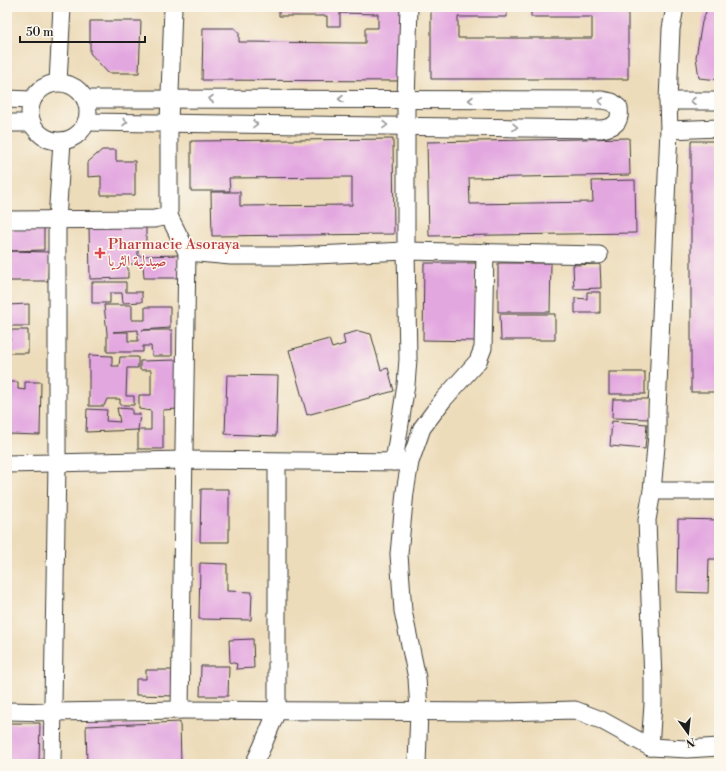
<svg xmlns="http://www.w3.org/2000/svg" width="726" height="771" viewBox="0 0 726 771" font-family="'Libre Bodoni',Amiri,serif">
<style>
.building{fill:#e3a7e0;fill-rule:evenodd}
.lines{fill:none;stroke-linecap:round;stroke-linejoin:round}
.minor-casing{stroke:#3b3934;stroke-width:19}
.minor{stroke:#fff;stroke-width:17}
.oneway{stroke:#999}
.health-dot{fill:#e0444e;stroke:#fbf7ec;stroke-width:1.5}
.labels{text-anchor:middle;stroke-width:3;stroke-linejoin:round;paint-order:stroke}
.health-label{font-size:15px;fill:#be3a42;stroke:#fbf7ec;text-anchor:start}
</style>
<rect width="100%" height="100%" fill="#fbf7ec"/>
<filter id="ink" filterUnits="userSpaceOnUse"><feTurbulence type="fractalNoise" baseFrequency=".025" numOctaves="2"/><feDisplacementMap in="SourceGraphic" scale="8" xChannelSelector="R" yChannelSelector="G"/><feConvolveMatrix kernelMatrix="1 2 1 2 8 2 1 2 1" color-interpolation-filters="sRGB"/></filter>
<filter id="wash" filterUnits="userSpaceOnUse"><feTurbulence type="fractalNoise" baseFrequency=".012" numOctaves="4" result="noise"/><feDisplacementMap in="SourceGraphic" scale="16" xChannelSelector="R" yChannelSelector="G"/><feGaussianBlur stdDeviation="0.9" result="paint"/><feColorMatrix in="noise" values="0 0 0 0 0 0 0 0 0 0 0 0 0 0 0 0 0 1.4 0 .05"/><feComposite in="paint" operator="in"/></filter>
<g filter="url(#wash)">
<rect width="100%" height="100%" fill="#eddcba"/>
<g id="blocks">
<g class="building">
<path d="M 279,7 L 405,7 L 404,81 L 202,80 L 203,28 L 235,28 L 239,33 L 239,42 L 365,43 L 365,28 L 378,28 L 378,14 L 340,13 L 340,26 L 327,26 L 327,16 L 279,16 Z"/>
<path d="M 431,7 L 507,7 L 507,17 L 458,17 L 458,38 L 592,38 L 592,17 L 531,17 L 531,7 L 628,7 L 628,79 L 431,79 Z"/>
<path d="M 708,7 L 719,7 L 719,80 L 699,78 L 696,57 L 702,22 Z"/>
<path d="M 90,21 L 141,21 L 139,73 L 108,73 L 90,53 Z"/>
<path d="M 629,138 L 630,175 L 469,178 L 470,204 L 593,202 L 592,181 L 635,180 L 636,233 L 429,236 L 427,142 Z"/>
<path d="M 393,139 L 394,234 L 212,236 L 211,192 L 240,192 L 240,206 L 352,205 L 352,177 L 229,178 L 230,191 L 191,191 L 191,141 Z"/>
<rect x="691" y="141" width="28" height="251"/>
<path d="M 102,150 L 116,150 L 116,161 L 135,161 L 135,195 L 101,195 L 101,176 L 88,177 L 88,162 Z"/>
<path d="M 146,225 L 146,242 L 138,242 L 138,256 L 180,255 L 180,278 L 144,278 L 143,264 L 128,264 L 128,278 L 90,279 L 89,226 Z"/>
<path d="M 7,228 L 44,228 L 44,250 L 10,251 L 49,252 L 48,281 L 7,281 Z"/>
<path d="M 424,263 L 476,263 L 476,341 L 423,340 Z"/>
<path d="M 498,263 L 551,263 L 550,312 L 498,312 Z"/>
<path d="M 600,264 L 601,288 L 574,289 L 573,265 Z"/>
<path d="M 92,282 L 126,282 L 126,292 L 142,292 L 142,302 L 123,303 L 122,293 L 110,293 L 110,303 L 92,303 Z"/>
<path d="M 587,292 L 600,292 L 600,313 L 575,313 L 575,298 L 587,299 Z"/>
<path d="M 29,304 L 29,326 L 7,326 L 7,305 Z"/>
<path d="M 104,305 L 132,305 L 132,320 L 145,320 L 145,307 L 170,307 L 170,328 L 142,330 L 172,330 L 172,356 L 152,356 L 151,346 L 143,346 L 143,352 L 107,352 L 107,333 ZM 138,330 L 138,341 L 128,341 L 128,332 L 113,332 Z"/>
<path d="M 500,314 L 555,314 L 555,340 L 501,340 Z"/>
<path d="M 11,330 L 28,330 L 28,353 L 7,353 L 7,340 L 10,340 Z"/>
<path d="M 358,331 L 371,334 L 381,370 L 388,368 L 394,391 L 307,415 L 289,350 L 329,339 L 332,348 L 345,344 L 343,335 Z"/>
<path d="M 89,355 L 112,356 L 112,366 L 119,366 L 120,357 L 138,357 L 138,368 L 127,368 L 126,396 L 134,396 L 134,405 L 120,405 L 120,399 L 107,399 L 104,406 L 89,406 Z"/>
<path d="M 177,360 L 178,409 L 163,410 L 163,449 L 138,449 L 138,430 L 151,430 L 151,411 L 139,409 L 139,395 L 151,395 L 151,370 L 140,370 L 140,361 Z"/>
<rect x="609" y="372" width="36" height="22"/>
<path d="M 227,375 L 278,376 L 276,436 L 225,434 Z"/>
<path d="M 7,382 L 18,382 L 18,389 L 25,390 L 25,382 L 41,382 L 40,435 L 7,434 Z"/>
<path d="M 613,399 L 650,399 L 650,419 L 612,418 Z"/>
<path d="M 117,408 L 132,409 L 132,414 L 140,414 L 138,430 L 86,432 L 87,409 L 107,410 L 106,421 L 120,422 Z"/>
<path d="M 612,421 L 647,424 L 645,449 L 610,446 Z"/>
<path d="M 201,489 L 229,489 L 229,542 L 200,542 Z"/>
<path d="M 678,519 L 719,520 L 719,559 L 709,559 L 708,593 L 677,592 Z"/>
<path d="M 200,563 L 227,564 L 227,591 L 252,592 L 251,620 L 199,619 Z"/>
<path d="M 253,639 L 254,668 L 236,669 L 237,664 L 230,662 L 229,640 Z"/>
<path d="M 201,666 L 229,666 L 228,696 L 200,696 Z"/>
<path d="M 146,670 L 175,670 L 176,696 L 136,695 L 136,679 L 146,679 Z"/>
<path d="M 180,722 L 181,764 L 87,764 L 86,726 Z"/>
<path d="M 7,723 L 40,723 L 39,760 L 45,760 L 45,764 L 7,764 Z"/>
</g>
</g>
</g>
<g filter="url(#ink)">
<use href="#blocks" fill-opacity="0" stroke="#3b3934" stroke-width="1"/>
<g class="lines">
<defs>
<g id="minor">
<path d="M 58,82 L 62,7"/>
<circle cx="59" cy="112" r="29"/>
<path d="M 7,99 L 31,100"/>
<path d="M 85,99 L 602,100 L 612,102 L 619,108 C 621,122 615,127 601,129 L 86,122"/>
<path d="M 668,101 L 719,101"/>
<path d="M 7,123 L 32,123"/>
<path d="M 669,130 L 719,128"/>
<path d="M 169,216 L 169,123 L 173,7"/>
<path d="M 7,220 L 154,219 L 169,216 L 187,252 L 231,256 L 292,256 L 406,251 L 599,255"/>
<path d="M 394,462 L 406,385 L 408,359 L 406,251 L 406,100 L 409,7"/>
<path d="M 7,464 L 184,460 L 405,462"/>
<path d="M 652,491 L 719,491"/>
<path d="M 180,710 L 187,252"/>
<path d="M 7,711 L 52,712 L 180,710 L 500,712 L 575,710 L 601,720 L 650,747 L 687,749 L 719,747"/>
<path d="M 650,747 L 653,704 L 653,681 L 647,520 L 652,491 L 657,435 L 657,410 L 669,130 L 668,101 L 671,29 L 675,7"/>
<path d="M 52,764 L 57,463 L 57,221 L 62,141"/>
<path d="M 254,764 L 262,747 L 277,711 L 277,462"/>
<path d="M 417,764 L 419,711 L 417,678 L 403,611 L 399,554 L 405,492 L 410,462 L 422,428 L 443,400 L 478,361 L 483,348 L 485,252"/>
</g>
</defs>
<use href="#minor" class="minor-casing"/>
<use href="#minor" class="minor"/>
</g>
<defs><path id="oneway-chevron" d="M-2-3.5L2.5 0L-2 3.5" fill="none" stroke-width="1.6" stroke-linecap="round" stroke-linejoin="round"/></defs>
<g class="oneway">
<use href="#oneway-chevron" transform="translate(211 99) rotate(-180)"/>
<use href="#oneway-chevron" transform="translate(341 99) rotate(-180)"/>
<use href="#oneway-chevron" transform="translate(471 100) rotate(-180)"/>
<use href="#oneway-chevron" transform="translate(601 101) rotate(-174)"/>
<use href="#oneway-chevron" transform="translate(693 101) rotate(180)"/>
<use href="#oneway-chevron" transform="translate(125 122)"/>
<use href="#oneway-chevron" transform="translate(255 124) rotate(1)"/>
<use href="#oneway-chevron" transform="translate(385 125) rotate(1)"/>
<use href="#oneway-chevron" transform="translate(515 127) rotate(1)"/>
</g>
</g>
<path class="health-dot" d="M98 247h4v4h4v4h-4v4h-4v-4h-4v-4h4z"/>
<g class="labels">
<g class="health-label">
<text x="108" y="249">Pharmacie Asoraya<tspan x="108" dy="17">صيدلية الثريا</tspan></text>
</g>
</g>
<rect width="726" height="771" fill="none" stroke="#fbf7ec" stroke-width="24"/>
<g transform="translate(688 733) rotate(165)" stroke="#fbf7ec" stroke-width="3" paint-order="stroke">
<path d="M0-3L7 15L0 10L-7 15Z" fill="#1c1c1c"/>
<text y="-6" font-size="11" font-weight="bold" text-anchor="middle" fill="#1c1c1c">N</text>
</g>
<path d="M20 36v6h125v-6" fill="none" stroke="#1c1c1c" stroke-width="2"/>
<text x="26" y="36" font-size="12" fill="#1c1c1c" stroke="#fbf7ec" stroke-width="3" paint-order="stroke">50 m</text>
</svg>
